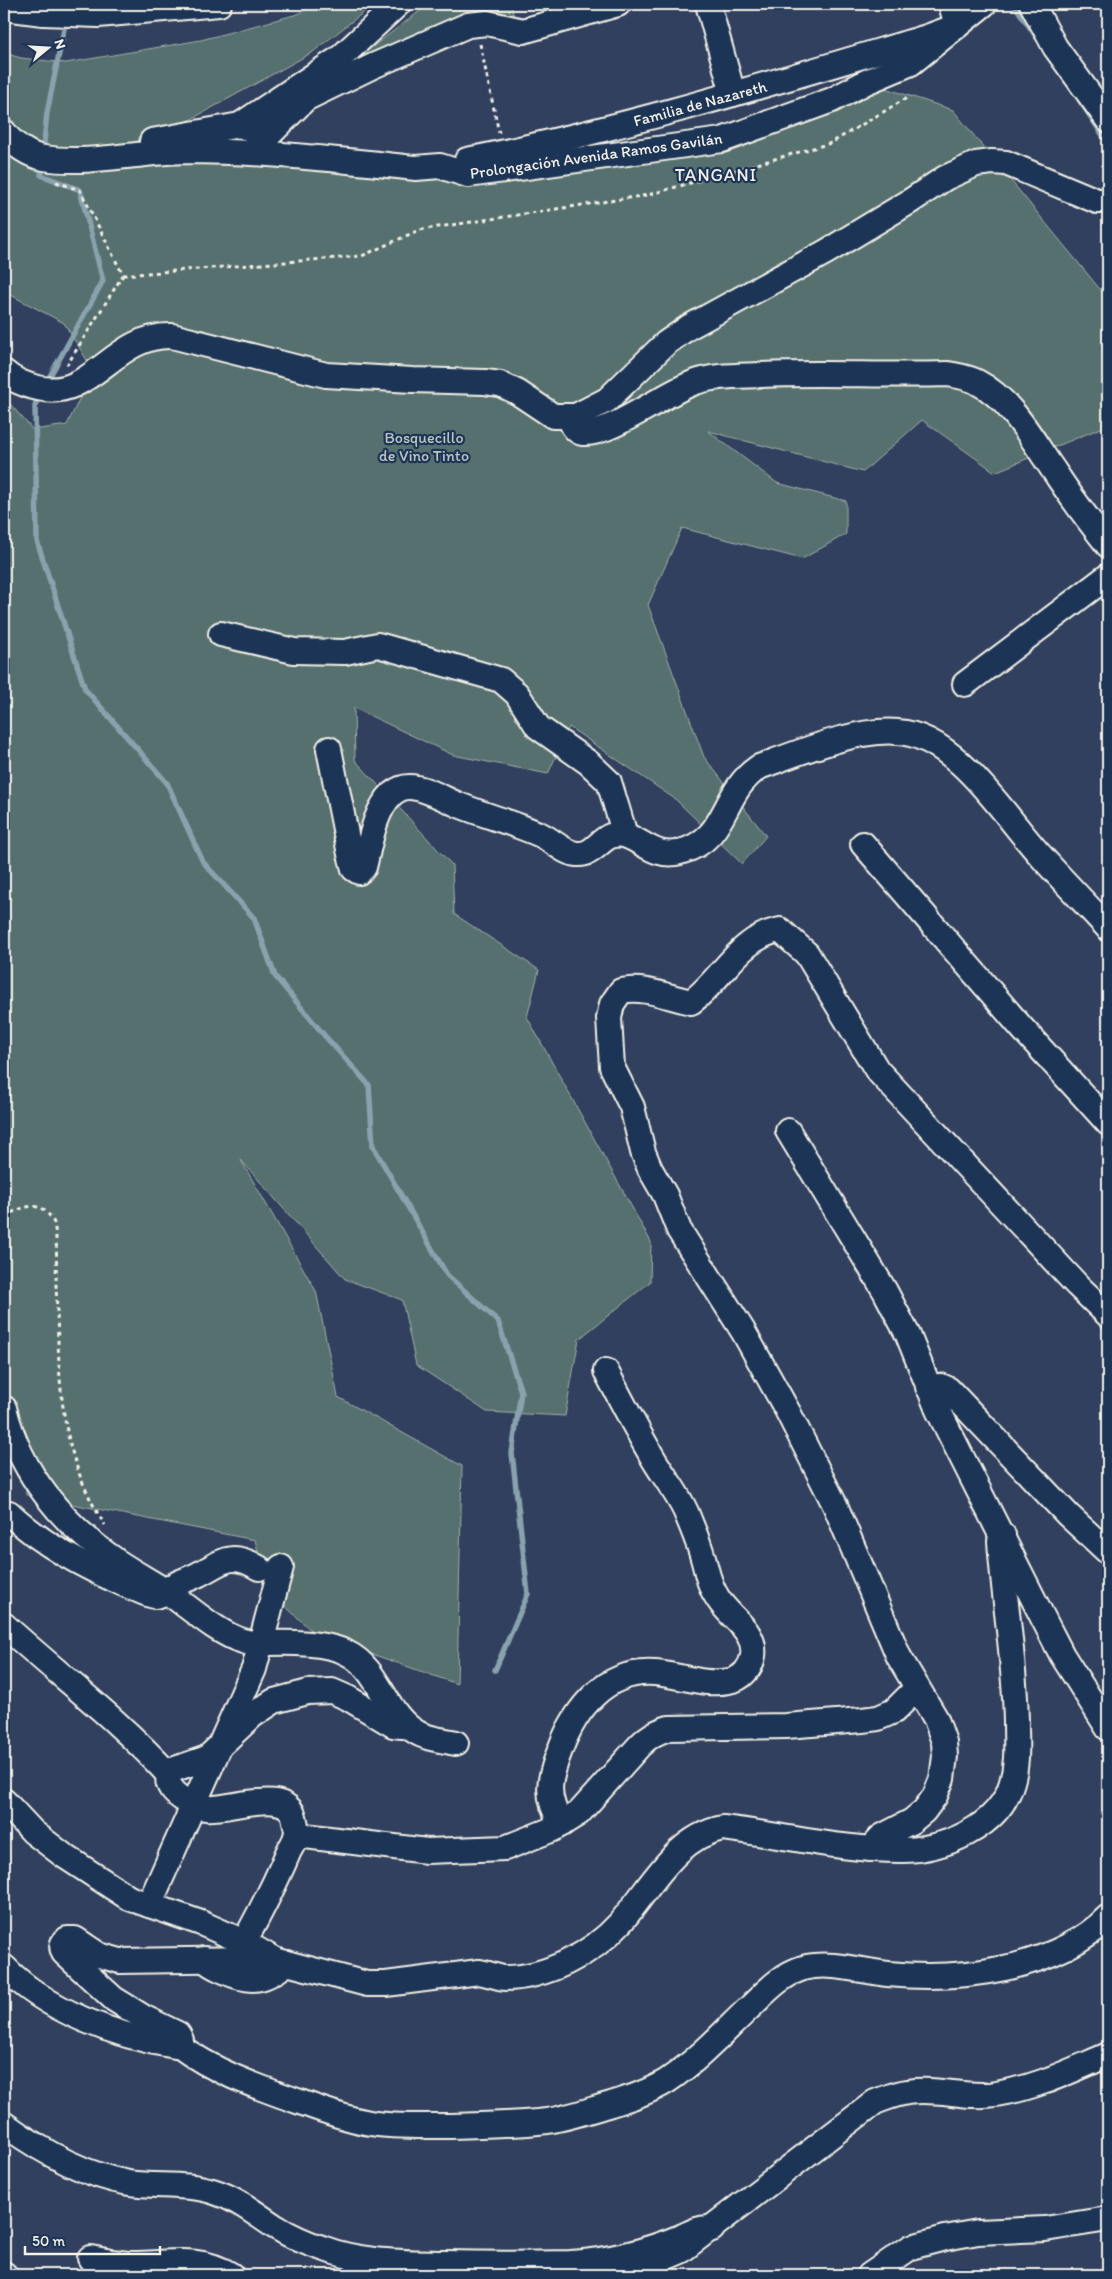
<svg xmlns="http://www.w3.org/2000/svg" width="1112" height="2279" viewBox="0 0 1112 2279" font-family="Itim,sans-serif">
<style>
.green{fill:#54706e;stroke:#a4b0ab}
.lines{fill:none;stroke-linecap:round;stroke-linejoin:round}
.stream{stroke:#89a2ae;stroke-width:5.5}
.minor-casing{stroke:#f4f1e8;stroke-width:28}
.path{stroke:#f4f1e8;stroke-width:3;stroke-dasharray:4 4;stroke-linecap:butt}
.minor{stroke:#1d3557;stroke-width:24}
.labels{text-anchor:middle;stroke-width:4.5;stroke-linejoin:round;paint-order:stroke}
.street-label{font-size:16px;fill:#f4f1e8;stroke:#1d3557}
.park-label{font-size:16px;fill:#bcc4bd;stroke:#1d3557}
.neighbourhood-label{font-size:18px;letter-spacing:1px;fill:#f4f1e8;stroke:#1d3557}
</style>
<rect width="100%" height="100%" fill="#31405e"/>
<filter id="ink" filterUnits="userSpaceOnUse"><feTurbulence type="fractalNoise" baseFrequency=".02" numOctaves="2"/><feDisplacementMap in="SourceGraphic" scale="10" xChannelSelector="R" yChannelSelector="G"/><feConvolveMatrix kernelMatrix="1 2 1 2 8 2 1 2 1" color-interpolation-filters="sRGB"/></filter>
<g filter="url(#ink)">
<g class="green">
<path d="M 318,4 L 374,4 L 313,52 L 103,168 L 130,169 L 204,154 L 410,177 L 699,143 L 857,79 L 953,110 L 1108,299 L 1108,425 L 995,472 L 922,420 L 863,472 L 708,431 L 777,483 L 846,501 L 846,534 L 802,559 L 682,528 L 648,605 L 704,757 L 766,836 L 742,864 L 675,799 L 569,727 L 548,774 L 453,755 L 354,708 L 355,760 L 452,865 L 454,914 L 539,970 L 527,1017 L 651,1242 L 650,1282 L 579,1339 L 565,1416 L 487,1412 L 416,1365 L 402,1300 L 345,1279 L 241,1160 L 316,1291 L 338,1397 L 462,1466 L 457,1684 L 315,1634 L 268,1590 L 255,1540 L 26,1495 L 23,1426 L 4,1415 L 4,397 L 33,430 L 67,425 L 93,370 L 64,323 L 5,292 L 4,53 L 21,58 L 66,63 L 201,40 L 298,14 Z"/>
<path d="M 429,4 L 511,4 L 517,32 L 477,30 L 333,77 Z"/>
</g>
<g class="lines">
<g class="stream">
<path d="M 1014,4 L 1037,38"/>
<path d="M 1080,101 L 1108,143"/>
<path d="M 43,152 L 47,113 L 64,29"/>
<path d="M 42,164 L 41,175 L 80,190 L 103,281 L 46,383"/>
<path d="M 41,393 L 35,405 L 37,541 L 85,689 L 167,783 L 203,862 L 254,918 L 275,976 L 324,1035 L 369,1085 L 373,1146 L 447,1275 L 498,1321 L 521,1392 L 512,1453 L 528,1594 L 495,1670"/>
</g>
<defs>
<g id="minor">
<path d="M 708,4 L 733,94"/>
<path d="M 1032,4 L 1055,47 L 1108,120"/>
<path d="M 4,8 L 43,13 L 98,15 L 219,4"/>
<path d="M 240,125 L 268,136 L 305,99 L 373,66 L 468,25 L 487,23 L 523,31 L 618,4"/>
<path d="M 4,132 C 12,144 30,156 44,158 C 88,165 140,152 185,151 C 262,151 339,160 416,168 L 440,166 L 468,175 L 722,140 L 832,100 L 866,82 L 911,63 L 984,4"/>
<path d="M 152,141 L 240,125 L 340,58 L 398,4"/>
<path d="M 467,160 C 623,129 775,82 927,37 L 957,26 L 951,4"/>
<path d="M 4,372 C 14,381 24,385 38,388 C 92,401 113,334 172,336 L 326,375 L 412,380 L 485,382 L 500,384 L 517,392 L 553,416 L 576,416 L 607,400 L 666,343 L 689,327 L 826,252 L 909,202 L 945,178 L 976,164 L 992,162 L 1006,163 L 1097,201 L 1108,201"/>
<path d="M 569,417 C 572,424 575,432 583,433 C 608,436 667,392 693,383 C 715,375 738,376 761,375 C 823,372 885,376 948,374 C 958,376 968,377 977,382 C 1012,400 1032,440 1054,471 C 1071,497 1089,521 1108,545"/>
<path d="M 221,634 L 294,651 L 345,652 L 378,645 L 501,680 L 517,694 L 538,727 L 589,763 L 609,782 L 625,835"/>
<path d="M 965,684 L 1108,576"/>
<path d="M 329,749 L 350,854 L 354,869 L 359,872 L 364,867 C 370,844 374,811 392,794 C 397,790 403,787 409,787 C 425,787 444,799 459,805 C 486,816 514,823 541,835 C 552,840 564,853 577,854 C 597,856 602,830 624,835 C 642,840 656,859 680,852 C 729,839 720,793 759,767 C 798,753 856,728 898,732 C 957,736 1004,816 1041,856 C 1063,881 1086,904 1108,928"/>
<path d="M 863,844 L 1021,1027 L 1108,1123"/>
<path d="M 788,1131 L 885,1291 L 908,1335 L 938,1410 L 1042,1616 L 1062,1655 L 1108,1728"/>
<path d="M 928,1387 L 941,1386 L 948,1389 L 1068,1515 L 1108,1552"/>
<path d="M 4,1408 C 20,1473 63,1525 118,1562 C 136,1574 155,1584 173,1596 C 192,1610 221,1635 243,1641 C 252,1644 260,1643 269,1643 C 291,1642 329,1643 347,1653 C 380,1669 384,1713 416,1732 C 427,1739 443,1740 456,1743"/>
<path d="M 9,1513 C 43,1545 83,1566 126,1585 C 135,1588 146,1595 155,1596 C 162,1596 166,1590 171,1587 C 180,1581 190,1579 199,1574 C 224,1561 231,1551 259,1568"/>
<path d="M 4,1625 C 59,1675 119,1720 169,1775"/>
<path d="M 4,1801 L 33,1832 L 63,1855 L 129,1898 L 201,1923 L 244,1942 L 275,1960 L 367,1984 L 386,1984 L 479,1972 C 487,1973 500,1978 505,1978 C 545,1978 592,1954 619,1924 C 650,1890 674,1837 723,1828 C 782,1835 841,1850 900,1850 C 942,1851 1000,1827 1012,1782 C 1018,1762 1016,1742 1016,1722 C 1015,1661 1004,1601 1000,1541 L 1003,1535"/>
<path d="M 562,1824 C 544,1796 549,1779 560,1750 C 575,1709 606,1669 655,1673 C 680,1675 703,1686 729,1681 C 742,1679 751,1668 753,1656 C 757,1630 728,1617 717,1597 C 709,1585 707,1572 703,1558 C 699,1543 692,1527 686,1512 C 676,1490 660,1472 649,1451 C 634,1425 620,1398 606,1371"/>
<path d="M 297,1835 L 427,1851 L 505,1848 L 553,1829 L 579,1813 L 640,1745 C 649,1736 656,1732 669,1728 L 786,1726 L 862,1720 L 878,1718 L 894,1711 L 917,1688"/>
<path d="M 870,1849 L 881,1837 L 912,1821 L 924,1811 L 935,1796 L 942,1779 L 945,1756 L 944,1742 L 936,1719 L 899,1657 L 835,1505 L 787,1410 L 743,1331 L 679,1230 L 665,1195 L 650,1169 L 643,1152 L 632,1107 L 612,1067 L 609,1018 L 612,1004 L 621,991 C 645,986 667,997 691,1002 C 722,980 739,937 780,930 L 807,954 L 877,1070 L 1077,1285 L 1108,1315"/>
<path d="M 149,1905 L 254,1669 L 281,1567"/>
<path d="M 244,1942 C 260,1913 275,1884 288,1853 C 290,1848 295,1842 296,1836 C 298,1832 296,1826 295,1821 C 290,1784 229,1811 206,1808 C 194,1807 178,1798 171,1788 C 167,1782 168,1776 172,1770 L 207,1758 L 253,1715 L 274,1701 L 308,1692 L 332,1691 L 348,1698 L 393,1725 L 402,1726"/>
<path d="M 204,1959 C 210,1965 217,1968 224,1971 C 251,1984 264,1981 287,1963"/>
<path d="M 4,1967 C 47,2011 115,2036 175,2046 L 180,2043 L 181,2040 L 178,2034 L 143,2017 L 114,1999 L 64,1953 C 61,1947 62,1943 67,1939 L 75,1939 L 99,1955 L 120,1961 L 253,1959 L 265,1955"/>
<path d="M 178,2045 C 214,2072 255,2086 297,2101 C 321,2109 345,2119 370,2123 C 395,2127 420,2126 446,2126 C 479,2125 514,2125 547,2121 C 568,2118 590,2110 611,2104 C 630,2098 649,2092 667,2081 C 697,2061 721,2035 747,2010 C 764,1994 780,1975 803,1968 C 830,1961 861,1971 888,1974 C 959,1981 1055,1970 1108,1917"/>
<path d="M 4,2124 C 41,2151 83,2175 129,2183 C 156,2187 186,2183 212,2191 C 236,2198 253,2212 274,2226 C 289,2235 305,2243 322,2248 C 361,2263 403,2262 445,2263 C 486,2264 528,2264 570,2263 C 609,2261 647,2251 683,2236 C 691,2232 703,2226 712,2229"/>
<path d="M 90,2258 C 103,2261 116,2263 129,2264 C 165,2265 197,2254 231,2275"/>
<path d="M 4,2274 L 5,2275"/>
<path d="M 625,2275 L 681,2251 L 875,2102 C 886,2098 897,2093 908,2092 C 937,2087 967,2099 996,2094 C 1036,2088 1072,2070 1108,2055"/>
<path d="M 870,2275 L 911,2247 L 945,2238 L 978,2232 L 1045,2229 L 1108,2219"/>
</g>
</defs>
<use href="#minor" class="minor-casing"/>
<g class="path">
<path d="M 480,44 L 499,133"/>
<path d="M 56,182 L 80,190 L 123,275 L 67,365"/>
<path d="M 123,275 L 362,256 L 419,230 L 648,195 L 831,143 L 910,96"/>
<path d="M 4,1216 C 24,1207 41,1197 54,1223 C 58,1243 56,1265 56,1285 C 60,1373 55,1447 105,1525"/>
</g>
<use href="#minor" class="minor"/>
</g>
</g>
<g class="labels">
<g class="street-label">
<text transform="translate(700 103) rotate(-15)" y="6">Familia de Nazareth</text>
<text transform="translate(596 155) rotate(-8)" y="6">Prolongación Avenida Ramos Gavilán</text>
</g>
<g class="park-label">
<text x="424" y="443">Bosquecillo<tspan x="424" dy="18">de Vino Tinto</tspan></text>
</g>
<g class="neighbourhood-label">
<text x="716" y="181">TANGANI</text>
</g>
</g>
<rect width="1112" height="2279" fill="none" stroke="#1d3557" stroke-width="20"/>
<rect x="10" y="10" width="1092" height="2259" fill="none" stroke="#f4f1e8" stroke-width="2" filter="url(#ink)"/>
<g transform="translate(48 48) rotate(72)" stroke="#1d3557" stroke-width="4" paint-order="stroke">
<path d="M0-4L9 19L0 12L-9 19Z" fill="#f4f1e8"/>
<text y="-8" font-size="14" font-weight="bold" text-anchor="middle" fill="#f4f1e8">N</text>
</g>
<path d="M25 2246v8h135v-8" fill="none" stroke="#f4f1e8" stroke-width="2.5"/>
<text x="32" y="2246" font-size="15" fill="#f4f1e8" stroke="#1d3557" stroke-width="4" paint-order="stroke">50 m</text>
</svg>
